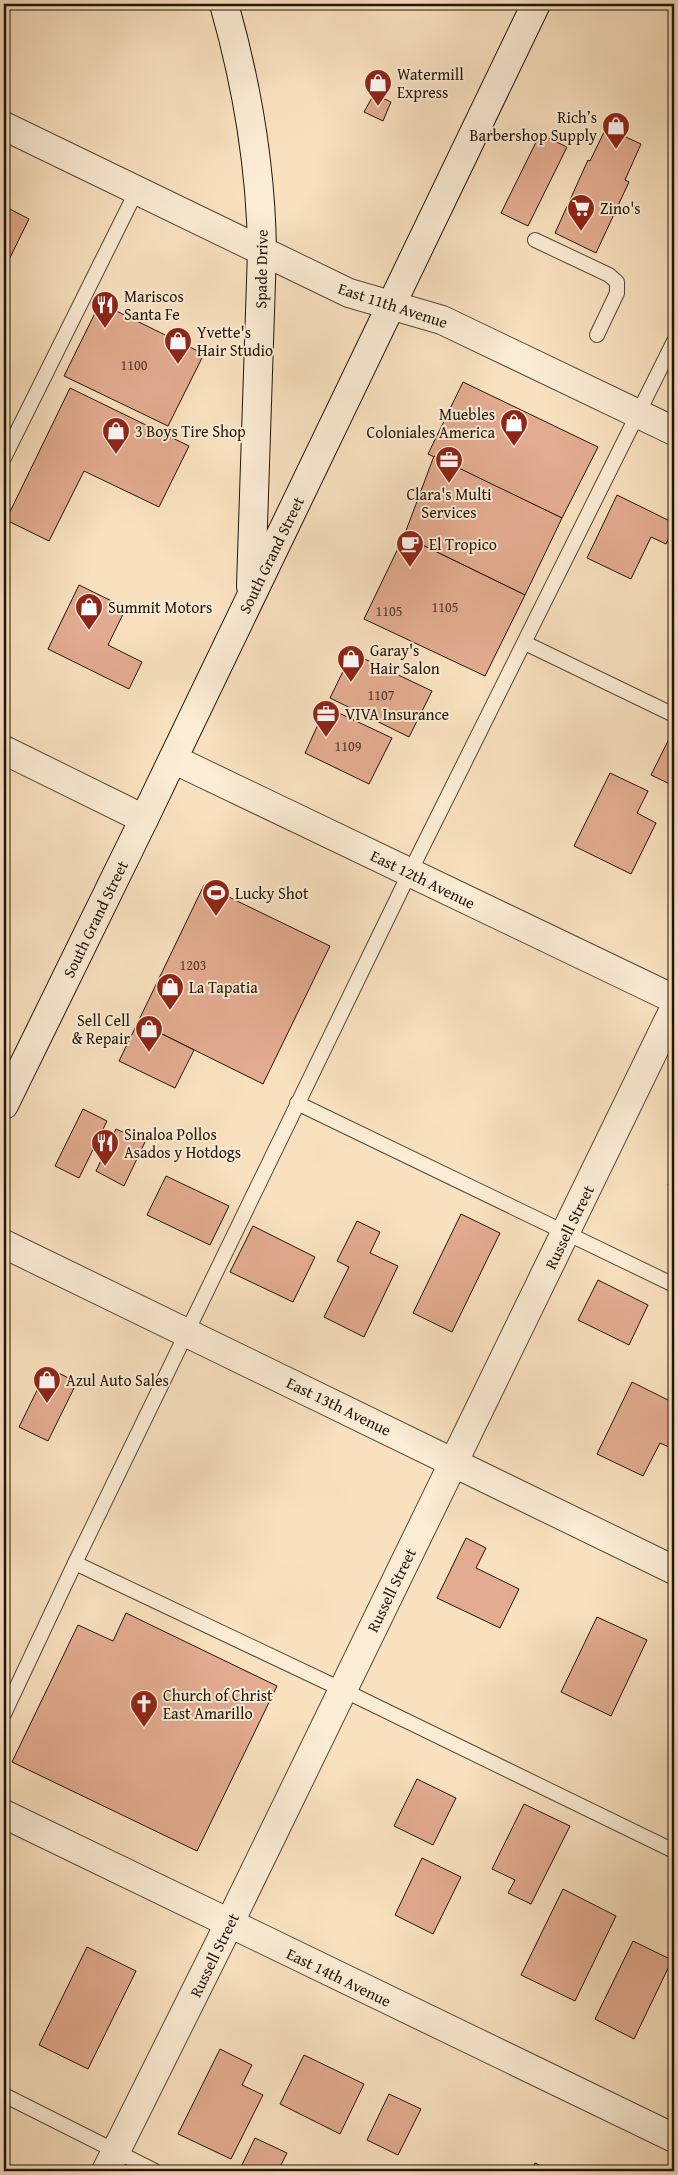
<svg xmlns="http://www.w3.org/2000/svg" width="678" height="2175" viewBox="0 0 678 2175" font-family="'Gentium Book Plus',serif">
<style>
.building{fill:#e3ab90;stroke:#211509}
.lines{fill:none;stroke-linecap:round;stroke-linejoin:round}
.service-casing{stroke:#574836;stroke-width:16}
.minor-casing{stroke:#574836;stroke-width:30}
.tertiary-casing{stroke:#574836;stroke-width:30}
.secondary-casing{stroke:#211509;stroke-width:30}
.service{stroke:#fbecd5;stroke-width:14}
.minor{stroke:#fbecd5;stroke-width:28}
.tertiary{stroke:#fbecd5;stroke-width:28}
.secondary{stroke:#fbecd5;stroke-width:28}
.labels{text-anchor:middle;stroke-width:4;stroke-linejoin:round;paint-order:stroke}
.number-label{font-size:14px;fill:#523a2b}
.poi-label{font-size:16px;fill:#211509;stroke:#fbecd5;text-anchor:start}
.street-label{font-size:16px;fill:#211509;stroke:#fbecd5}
</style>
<rect width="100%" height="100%" fill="#f9e1bf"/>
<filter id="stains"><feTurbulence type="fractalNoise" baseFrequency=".004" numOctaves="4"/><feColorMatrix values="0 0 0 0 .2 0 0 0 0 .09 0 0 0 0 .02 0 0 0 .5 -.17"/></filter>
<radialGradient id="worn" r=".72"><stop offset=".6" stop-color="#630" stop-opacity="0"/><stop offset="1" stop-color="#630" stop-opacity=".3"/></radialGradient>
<g class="building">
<path d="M 374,94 L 391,102 L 383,121 L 364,112 Z"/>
<path d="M 606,128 L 641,144 L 625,180 L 629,182 L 596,253 L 555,233 L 588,160 L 590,161 Z"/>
<path d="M 540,134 L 567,147 L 528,226 L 501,213 Z"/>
<path d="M 4,206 L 29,219 L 4,270 Z"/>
<path d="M 100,303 L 204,354 L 168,426 L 64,376 Z"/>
<path d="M 463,382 L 598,447 L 562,518 L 428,454 Z"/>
<path d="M 70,388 L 189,446 L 159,507 L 84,471 L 49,541 L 6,520 Z"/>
<path d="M 434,456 L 562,518 L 525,595 L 404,536 Z"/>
<path d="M 617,495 L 674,523 L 674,527 L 666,544 L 651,537 L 631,579 L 587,558 Z"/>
<path d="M 404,536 L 525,595 L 485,676 L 364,619 Z"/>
<path d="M 79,585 L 126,608 L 108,645 L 142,662 L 129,689 L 48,649 Z"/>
<path d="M 352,653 L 432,691 L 409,737 L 330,698 Z"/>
<path d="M 326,707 L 392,738 L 369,784 L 305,753 Z"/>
<path d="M 673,731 L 674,732 L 674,786 L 651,775 Z"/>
<path d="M 610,773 L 648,791 L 637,813 L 656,823 L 631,874 L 574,846 Z"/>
<path d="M 204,885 L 330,946 L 263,1084 L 138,1022 Z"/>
<path d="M 138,1022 L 194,1050 L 175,1088 L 119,1061 Z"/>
<path d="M 83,1109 L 107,1121 L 79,1178 L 55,1166 Z"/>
<path d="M 116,1129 L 145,1142 L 124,1186 L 96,1171 Z"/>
<path d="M 674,1171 L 674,1188 L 668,1185 Z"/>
<path d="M 166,1176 L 229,1206 L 210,1245 L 147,1215 Z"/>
<path d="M 461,1214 L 500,1233 L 452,1332 L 413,1313 Z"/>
<path d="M 357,1221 L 380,1232 L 370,1253 L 398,1266 L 364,1337 L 324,1317 L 349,1267 L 337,1261 Z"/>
<path d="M 253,1226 L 315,1257 L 293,1302 L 230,1272 Z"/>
<path d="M 598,1280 L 648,1305 L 629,1345 L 578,1320 Z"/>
<path d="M 48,1368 L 77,1382 L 48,1441 L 19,1427 Z"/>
<path d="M 632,1382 L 674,1403 L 674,1447 L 673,1449 L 660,1443 L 643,1476 L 597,1454 Z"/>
<path d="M 466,1538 L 486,1548 L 476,1568 L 519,1589 L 500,1628 L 437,1598 Z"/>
<path d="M 126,1613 L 277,1686 L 197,1851 L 12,1762 L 78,1625 L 113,1641 Z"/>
<path d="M 597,1617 L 647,1640 L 611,1716 L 561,1692 Z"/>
<path d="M 417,1779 L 456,1798 L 433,1845 L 394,1826 Z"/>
<path d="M 524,1804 L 570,1826 L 531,1904 L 508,1893 L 515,1880 L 492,1869 Z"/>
<path d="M 422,1858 L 461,1877 L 433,1934 L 395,1915 Z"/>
<path d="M 563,1889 L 616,1916 L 575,2001 L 521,1975 Z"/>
<path d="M 633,1941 L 672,1960 L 634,2039 L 595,2019 Z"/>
<path d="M 87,1947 L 136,1971 L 88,2069 L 39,2045 Z"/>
<path d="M 220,2049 L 252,2065 L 242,2085 L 263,2095 L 231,2159 L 178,2134 Z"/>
<path d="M 304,2055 L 364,2084 L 340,2134 L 280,2104 Z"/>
<path d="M 389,2094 L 421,2109 L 398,2155 L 367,2140 Z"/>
<path d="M 255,2138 L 287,2153 L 278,2171 L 239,2171 Z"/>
<path d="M 535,2163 L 552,2171 L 531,2171 Z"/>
</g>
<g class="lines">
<defs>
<g id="service">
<path d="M 535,240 L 609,275 L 617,282 L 617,293 L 597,335"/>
<path d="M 4,458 L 137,190"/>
<path d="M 525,643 L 674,715"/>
<path d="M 297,1103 L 674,1285"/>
<path d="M 75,1563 L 343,1690 L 674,1851"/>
<path d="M 4,1714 L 75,1563 L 410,872 L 674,341"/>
<path d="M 4,2095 L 155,2171"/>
</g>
<g id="minor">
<path d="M 4,126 L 349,293 L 442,320 L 674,431"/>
<path d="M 4,1244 L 674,1570"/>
<path d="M 4,1814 L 674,2138"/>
<path d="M 106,2171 L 229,1924 L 674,1009"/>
</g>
<g id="tertiary">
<path d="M 4,750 L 144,819"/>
<path d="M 173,759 L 674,999"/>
</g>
<g id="secondary">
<path d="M 224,4 C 247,85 261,167 262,251 L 251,586"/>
<path d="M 4,1105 L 144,819 L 536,4"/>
</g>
</defs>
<use href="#service" class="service-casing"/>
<use href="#minor" class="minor-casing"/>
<use href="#tertiary" class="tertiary-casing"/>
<use href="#secondary" class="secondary-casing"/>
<use href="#service" class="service"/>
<use href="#minor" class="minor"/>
<use href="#tertiary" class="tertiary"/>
<use href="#secondary" class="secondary"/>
</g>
<defs>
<symbol id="shop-pin" viewBox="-11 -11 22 30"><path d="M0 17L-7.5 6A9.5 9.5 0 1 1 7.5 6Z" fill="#8f2418" stroke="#fbecd5"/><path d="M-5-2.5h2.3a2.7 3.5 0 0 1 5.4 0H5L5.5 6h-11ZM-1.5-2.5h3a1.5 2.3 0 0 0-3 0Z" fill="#fff"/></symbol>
<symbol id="supermarket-pin" viewBox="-11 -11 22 30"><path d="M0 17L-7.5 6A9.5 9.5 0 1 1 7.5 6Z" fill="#8f2418" stroke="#fbecd5"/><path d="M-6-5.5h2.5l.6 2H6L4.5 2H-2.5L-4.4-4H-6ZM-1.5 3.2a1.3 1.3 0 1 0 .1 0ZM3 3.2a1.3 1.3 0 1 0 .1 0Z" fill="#fff"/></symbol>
<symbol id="restaurant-pin" viewBox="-11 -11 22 30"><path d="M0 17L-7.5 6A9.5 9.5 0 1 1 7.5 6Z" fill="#8f2418" stroke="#fbecd5"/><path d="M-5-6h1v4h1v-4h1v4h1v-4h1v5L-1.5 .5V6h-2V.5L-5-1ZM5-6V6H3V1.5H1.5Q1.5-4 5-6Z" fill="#fff"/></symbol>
<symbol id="office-pin" viewBox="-11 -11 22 30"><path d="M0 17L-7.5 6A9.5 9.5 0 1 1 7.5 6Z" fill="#8f2418" stroke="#fbecd5"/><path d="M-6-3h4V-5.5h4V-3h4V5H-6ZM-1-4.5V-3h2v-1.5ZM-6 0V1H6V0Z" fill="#fff"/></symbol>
<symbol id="cafe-pin" viewBox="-11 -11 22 30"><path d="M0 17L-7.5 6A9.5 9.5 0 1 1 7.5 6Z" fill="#8f2418" stroke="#fbecd5"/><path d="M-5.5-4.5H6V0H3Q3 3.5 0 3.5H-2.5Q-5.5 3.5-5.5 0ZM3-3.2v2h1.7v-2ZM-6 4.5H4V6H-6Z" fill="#fff"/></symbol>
<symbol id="stadium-pin" viewBox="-11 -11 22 30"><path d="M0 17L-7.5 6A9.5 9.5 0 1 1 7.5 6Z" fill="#8f2418" stroke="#fbecd5"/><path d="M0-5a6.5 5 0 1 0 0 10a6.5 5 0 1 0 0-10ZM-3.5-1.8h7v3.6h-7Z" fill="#fff"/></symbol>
<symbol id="church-pin" viewBox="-11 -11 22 30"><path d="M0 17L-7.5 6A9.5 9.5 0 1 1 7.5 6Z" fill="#8f2418" stroke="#fbecd5"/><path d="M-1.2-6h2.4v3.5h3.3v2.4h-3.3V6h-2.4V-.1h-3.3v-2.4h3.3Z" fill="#fff"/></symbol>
</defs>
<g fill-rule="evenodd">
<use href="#shop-pin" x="362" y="67" width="32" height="43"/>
<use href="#shop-pin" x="600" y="110" width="32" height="43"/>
<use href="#supermarket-pin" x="565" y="192" width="32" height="43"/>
<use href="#restaurant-pin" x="89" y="289" width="32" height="43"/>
<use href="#shop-pin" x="162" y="325" width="32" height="43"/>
<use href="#shop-pin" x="498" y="407" width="32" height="43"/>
<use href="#shop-pin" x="100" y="415" width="32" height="43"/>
<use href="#office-pin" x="433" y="444" width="32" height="43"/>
<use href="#cafe-pin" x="394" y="528" width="32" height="43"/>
<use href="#shop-pin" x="73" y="591" width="32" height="43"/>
<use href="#shop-pin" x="335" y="643" width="32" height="43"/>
<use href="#office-pin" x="310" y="698" width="32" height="43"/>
<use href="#stadium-pin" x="200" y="877" width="32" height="43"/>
<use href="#shop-pin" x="154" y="971" width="32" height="43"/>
<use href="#shop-pin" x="133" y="1013" width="32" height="43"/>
<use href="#restaurant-pin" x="89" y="1127" width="32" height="43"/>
<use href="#shop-pin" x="31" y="1364" width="32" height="43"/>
<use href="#church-pin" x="128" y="1688" width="32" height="43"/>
</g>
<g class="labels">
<g class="number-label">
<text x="134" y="370">1100</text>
<text x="445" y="612">1105</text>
<text x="389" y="616">1105</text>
<text x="381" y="700">1107</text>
<text x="348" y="751">1109</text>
<text x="193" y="970">1203</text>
</g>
<g class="poi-label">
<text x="397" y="80">Watermill<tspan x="397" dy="18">Express</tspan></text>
<text x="597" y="123" text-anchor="end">Rich’s<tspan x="597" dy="18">Barbershop Supply</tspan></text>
<text x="600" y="214">Zino's</text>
<text x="124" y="302">Mariscos<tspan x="124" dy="18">Santa Fe</tspan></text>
<text x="197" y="338">Yvette's<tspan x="197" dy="18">Hair Studio</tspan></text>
<text x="495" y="420" text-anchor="end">Muebles<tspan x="495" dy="18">Coloniales America</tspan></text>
<text x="135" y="437">3 Boys Tire Shop</text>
<text x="449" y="500" text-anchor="middle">Clara's Multi<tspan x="449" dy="18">Services</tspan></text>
<text x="429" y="550">El Tropico</text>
<text x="108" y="613">Summit Motors</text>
<text x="370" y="656">Garay's<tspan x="370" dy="18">Hair Salon</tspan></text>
<text x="345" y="720">VIVA Insurance</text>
<text x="235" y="899">Lucky Shot</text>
<text x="189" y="993">La Tapatia</text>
<text x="130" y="1026" text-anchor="end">Sell Cell<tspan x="130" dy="18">&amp; Repair</tspan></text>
<text x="124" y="1140">Sinaloa Pollos<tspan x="124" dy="18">Asados y Hotdogs</tspan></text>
<text x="66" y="1386">Azul Auto Sales</text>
<text x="163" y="1701">Church of Christ<tspan x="163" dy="18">East Amarillo</tspan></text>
</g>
<g class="street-label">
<text transform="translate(261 269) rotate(-89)" y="6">Spade Drive</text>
<text transform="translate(393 305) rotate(18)" y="6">East 11th Avenue</text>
<text transform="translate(271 555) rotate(-64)" y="6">South Grand Street</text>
<text transform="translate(423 879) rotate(26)" y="6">East 12th Avenue</text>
<text transform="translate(95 919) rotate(-64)" y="6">South Grand Street</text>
<text transform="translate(569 1227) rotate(-64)" y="6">Russell Street</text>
<text transform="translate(339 1406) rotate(26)" y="6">East 13th Avenue</text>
<text transform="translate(391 1590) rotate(-64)" y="6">Russell Street</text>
<text transform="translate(214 1955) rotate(-64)" y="6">Russell Street</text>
<text transform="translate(339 1977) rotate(26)" y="6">East 14th Avenue</text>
</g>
</g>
<rect width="678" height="2175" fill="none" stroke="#f9e1bf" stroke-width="20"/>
<rect x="5" y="5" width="668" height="2165" fill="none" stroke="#211509" stroke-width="2.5"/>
<rect x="10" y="10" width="658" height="2155" fill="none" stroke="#211509"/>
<rect width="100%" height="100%" filter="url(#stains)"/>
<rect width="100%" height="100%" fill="url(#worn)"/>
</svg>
